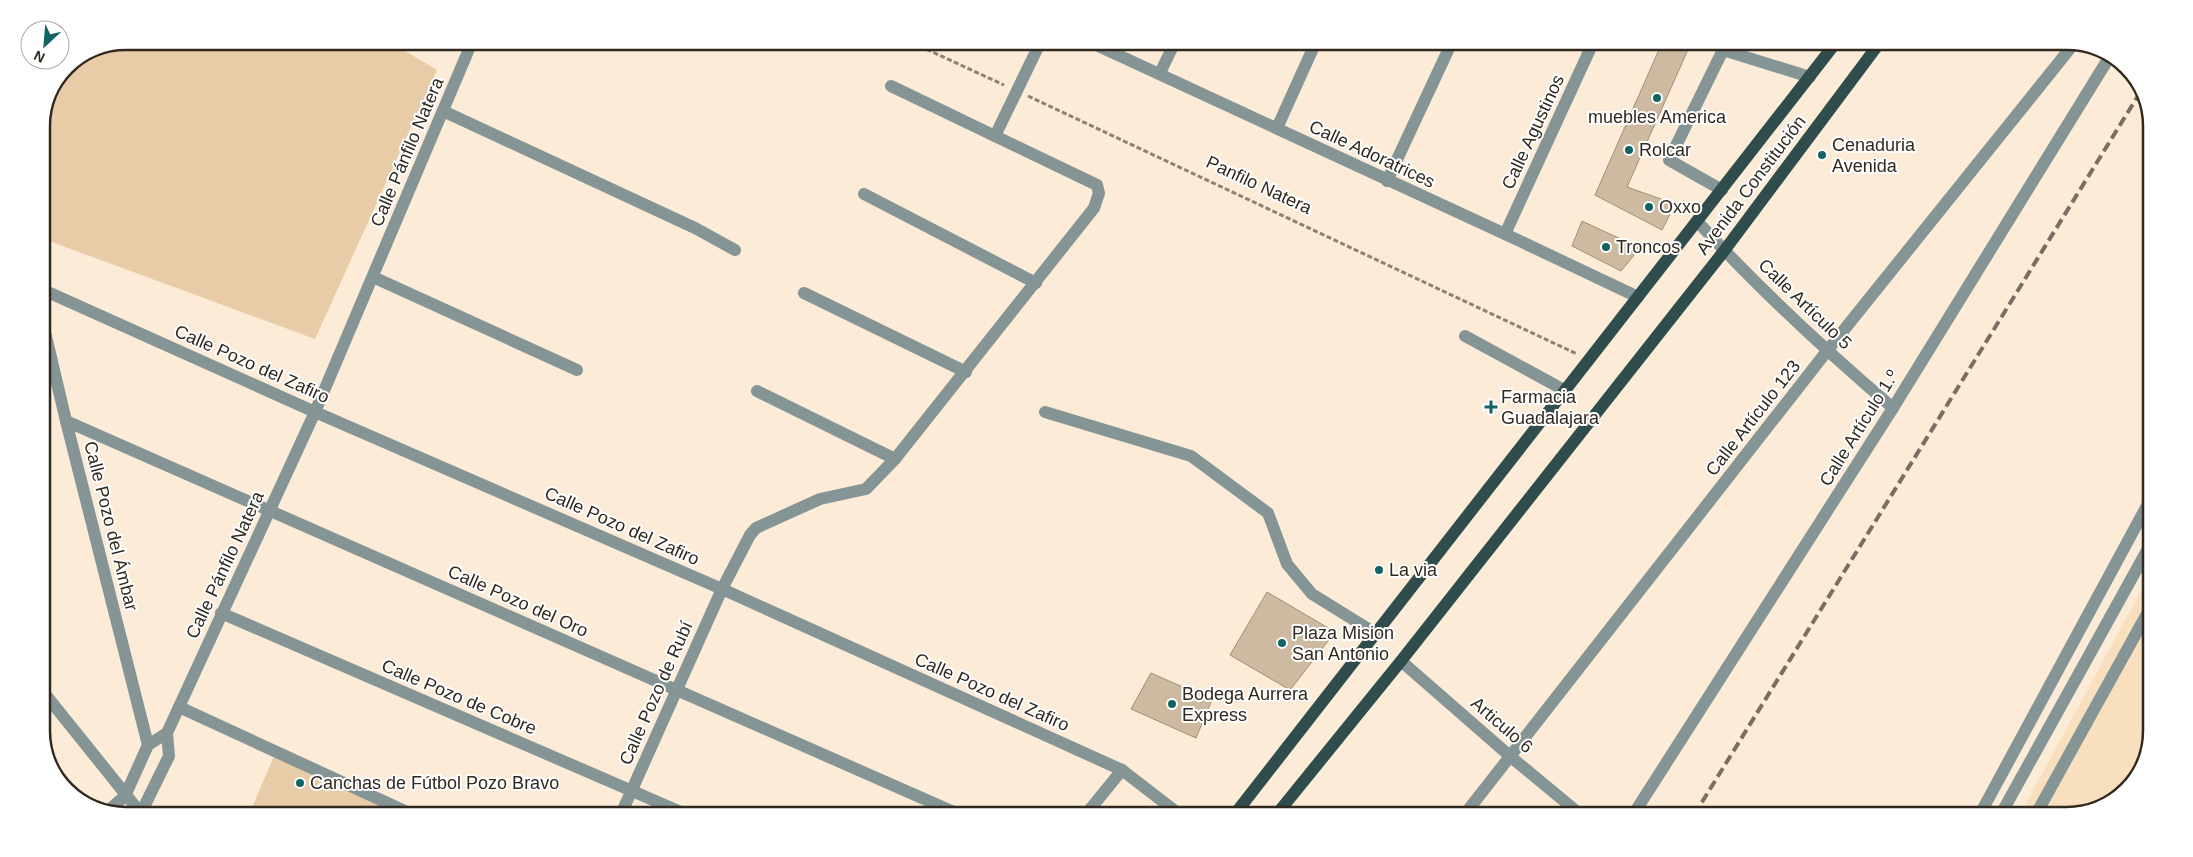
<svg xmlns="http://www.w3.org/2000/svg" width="2193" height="857" viewBox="0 0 2193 857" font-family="Helvetica,sans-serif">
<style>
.built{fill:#f8dfbe}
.green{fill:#e8cca8}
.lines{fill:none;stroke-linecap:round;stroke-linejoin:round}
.stream{stroke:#a07e51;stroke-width:5}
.building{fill:#cebaa1;stroke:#a18e76}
.path{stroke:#8d8173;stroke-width:3;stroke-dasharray:5 2.5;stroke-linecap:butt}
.minor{stroke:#859595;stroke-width:12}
.major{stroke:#304d4d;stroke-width:12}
.rail{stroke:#796e61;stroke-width:4;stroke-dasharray:10 5;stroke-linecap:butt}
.poi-dot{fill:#136364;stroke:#fff;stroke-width:2}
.labels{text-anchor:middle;stroke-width:4;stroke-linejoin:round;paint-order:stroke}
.poi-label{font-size:18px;fill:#31291f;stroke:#fff;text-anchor:start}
.street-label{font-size:18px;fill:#31291f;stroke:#fff}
.rim{fill:none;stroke:#31291f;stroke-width:2.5}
</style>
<rect width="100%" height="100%" fill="#fcebd7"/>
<path class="built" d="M 2148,578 L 2147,759 L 2114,801 L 2068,816 L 2019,816 Z"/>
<g class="green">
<path d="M 126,41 L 390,42 L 437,70 L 315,339 L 41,238 L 41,120 L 66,66 L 94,48 Z"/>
<path d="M 275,754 L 403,812 L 250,812 Z"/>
</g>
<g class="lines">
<path class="stream" d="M 53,767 L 72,792"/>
</g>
<g class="building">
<path d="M 1661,45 L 1690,45 L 1627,187 L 1675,204 L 1662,230 L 1595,195 Z"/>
<path d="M 1582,221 L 1640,248 L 1621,271 L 1572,246 Z"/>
<path d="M 1267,592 L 1335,632 L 1290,690 L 1230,655 Z"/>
<path d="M 1151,673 L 1212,700 L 1196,738 L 1131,709 Z"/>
</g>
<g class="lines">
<g class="path">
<path d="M 913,43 L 1004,85"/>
<path d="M 1028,96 L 1577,354"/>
</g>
<g class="minor">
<path d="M 1092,43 L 1505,234 L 1638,297"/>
<path d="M 1160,73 L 1174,44"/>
<path d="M 443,111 L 695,228 L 735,250"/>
<path d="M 1277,128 L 1315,44"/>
<path d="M 995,136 L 1040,43"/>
<path d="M 1387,181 L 1451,44"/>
<path d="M 1722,190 L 1669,160 L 1723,50 L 1810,77"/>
<path d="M 864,194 L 1036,283"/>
<path d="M 1697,221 C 1758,288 1824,349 1893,408"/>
<path d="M 1505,234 L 1592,45"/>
<path d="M 373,277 L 577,370"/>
<path d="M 41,289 L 315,412 L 722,589 L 1122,770 L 1179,814"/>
<path d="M 804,293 L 966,372"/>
<path d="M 41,315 L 66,421 L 148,745"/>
<path d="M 1465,336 L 1564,390"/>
<path d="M 757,391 L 895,459"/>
<path d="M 1045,412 L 1191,456 L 1268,513 L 1287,564 L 1312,594 L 1375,633"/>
<path d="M 66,421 L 956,813"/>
<path d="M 221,613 L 683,813"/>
<path d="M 1401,661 L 1511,757 L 1581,815"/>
<path d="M 41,689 L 139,811"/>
<path d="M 179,707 L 407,812"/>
<path d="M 108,811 L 125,796 L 148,745 L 167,733"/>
<path d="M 142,811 L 169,756 L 167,733 L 315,412 L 472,42"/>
<path d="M 622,812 L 722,589 L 750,535 L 756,528 L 820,499 L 866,489 L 895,459 L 1094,208 L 1099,193 L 1097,185 L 891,86"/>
<path d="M 1087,813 L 1122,770"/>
<path d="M 1465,814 L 1827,351 L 2072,46"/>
<path d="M 1633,815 L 1893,408 L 2110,56"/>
<path d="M 1979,816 L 2149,502"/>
<path d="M 2000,816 L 2149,547"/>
<path d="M 2035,816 L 2148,612"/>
</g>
<g class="major">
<path d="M 1235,814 L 1834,45"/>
<path d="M 1277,814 L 1401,661 L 1724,251 L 1878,45"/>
</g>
<path class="rail" d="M 1694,815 L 2141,91"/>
</g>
<g class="poi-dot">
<circle cx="1657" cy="98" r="5"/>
<circle cx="1629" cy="150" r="5"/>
<circle cx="1822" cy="155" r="5"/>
<circle cx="1649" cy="207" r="5"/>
<circle cx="1606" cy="247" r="5"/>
<path d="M1488.5 399.5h5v5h5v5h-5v5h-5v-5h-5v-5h5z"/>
<circle cx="1379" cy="570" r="5"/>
<circle cx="1282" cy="643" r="5"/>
<circle cx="1172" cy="704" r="5"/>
<circle cx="300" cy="783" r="5"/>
</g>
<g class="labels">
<g class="poi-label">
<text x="1657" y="123" text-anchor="middle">muebles America</text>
<text x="1832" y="151">Cenaduria<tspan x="1832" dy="21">Avenida</tspan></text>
<text x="1639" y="156">Rolcar</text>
<text x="1659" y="213">Oxxo</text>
<text x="1616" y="253">Troncos</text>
<text x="1501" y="403">Farmacia<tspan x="1501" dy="21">Guadalajara</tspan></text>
<text x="1389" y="576">La via</text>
<text x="1292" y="639">Plaza Mision<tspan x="1292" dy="21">San Antonio</tspan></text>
<text x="1182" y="700">Bodega Aurrera<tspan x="1182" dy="21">Express</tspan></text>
<text x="310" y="789">Canchas de Fútbol Pozo Bravo</text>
</g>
<g class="street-label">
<text transform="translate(1533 132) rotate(-65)" y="6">Calle Agustinos</text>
<text transform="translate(407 152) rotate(-67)" y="6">Calle Pánfilo Natera</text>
<text transform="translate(1372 154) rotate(25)" y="6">Calle Adoratrices</text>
<text transform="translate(1259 185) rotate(25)" y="6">Panfilo Natera</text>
<text transform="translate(1751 185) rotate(-53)" y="6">Avenida Constitución</text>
<text transform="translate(1805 304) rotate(44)" y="6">Calle Artículo 5</text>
<text transform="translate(252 364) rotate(24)" y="6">Calle Pozo del Zafiro</text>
<text transform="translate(1753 418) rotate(-52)" y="6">Calle Artículo 123</text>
<text transform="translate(1859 428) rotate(-58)" y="6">Calle Artículo 1.º</text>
<text transform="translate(111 526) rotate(76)" y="6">Calle Pozo del Ámbar</text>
<text transform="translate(622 526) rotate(24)" y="6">Calle Pozo del Zafiro</text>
<text transform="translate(225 565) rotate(-65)" y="6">Calle Pánfilo Natera</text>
<text transform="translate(518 601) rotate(24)" y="6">Calle Pozo del Oro</text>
<text transform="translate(992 692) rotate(24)" y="6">Calle Pozo del Zafiro</text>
<text transform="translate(656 693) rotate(-66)" y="6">Calle Pozo de Rubí</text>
<text transform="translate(459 697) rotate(23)" y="6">Calle Pozo de Cobre</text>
<text transform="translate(1502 725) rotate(41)" y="6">Articulo 6</text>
</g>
</g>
<path d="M0 0H2193V857H0ZM126 50H2067A76 76 0 0 1 2143 126V731A76 76 0 0 1 2067 807H126A76 76 0 0 1 50 731V126A76 76 0 0 1 126 50Z" fill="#fff" fill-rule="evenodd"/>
<path class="rim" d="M126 50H2067A76 76 0 0 1 2143 126V731A76 76 0 0 1 2067 807H126A76 76 0 0 1 50 731V126A76 76 0 0 1 126 50Z"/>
<g transform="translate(45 45) rotate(206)"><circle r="24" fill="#ffffff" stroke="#ada9a5"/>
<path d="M0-4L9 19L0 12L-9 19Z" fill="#136364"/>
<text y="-8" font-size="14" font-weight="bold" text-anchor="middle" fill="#31291f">N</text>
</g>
</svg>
